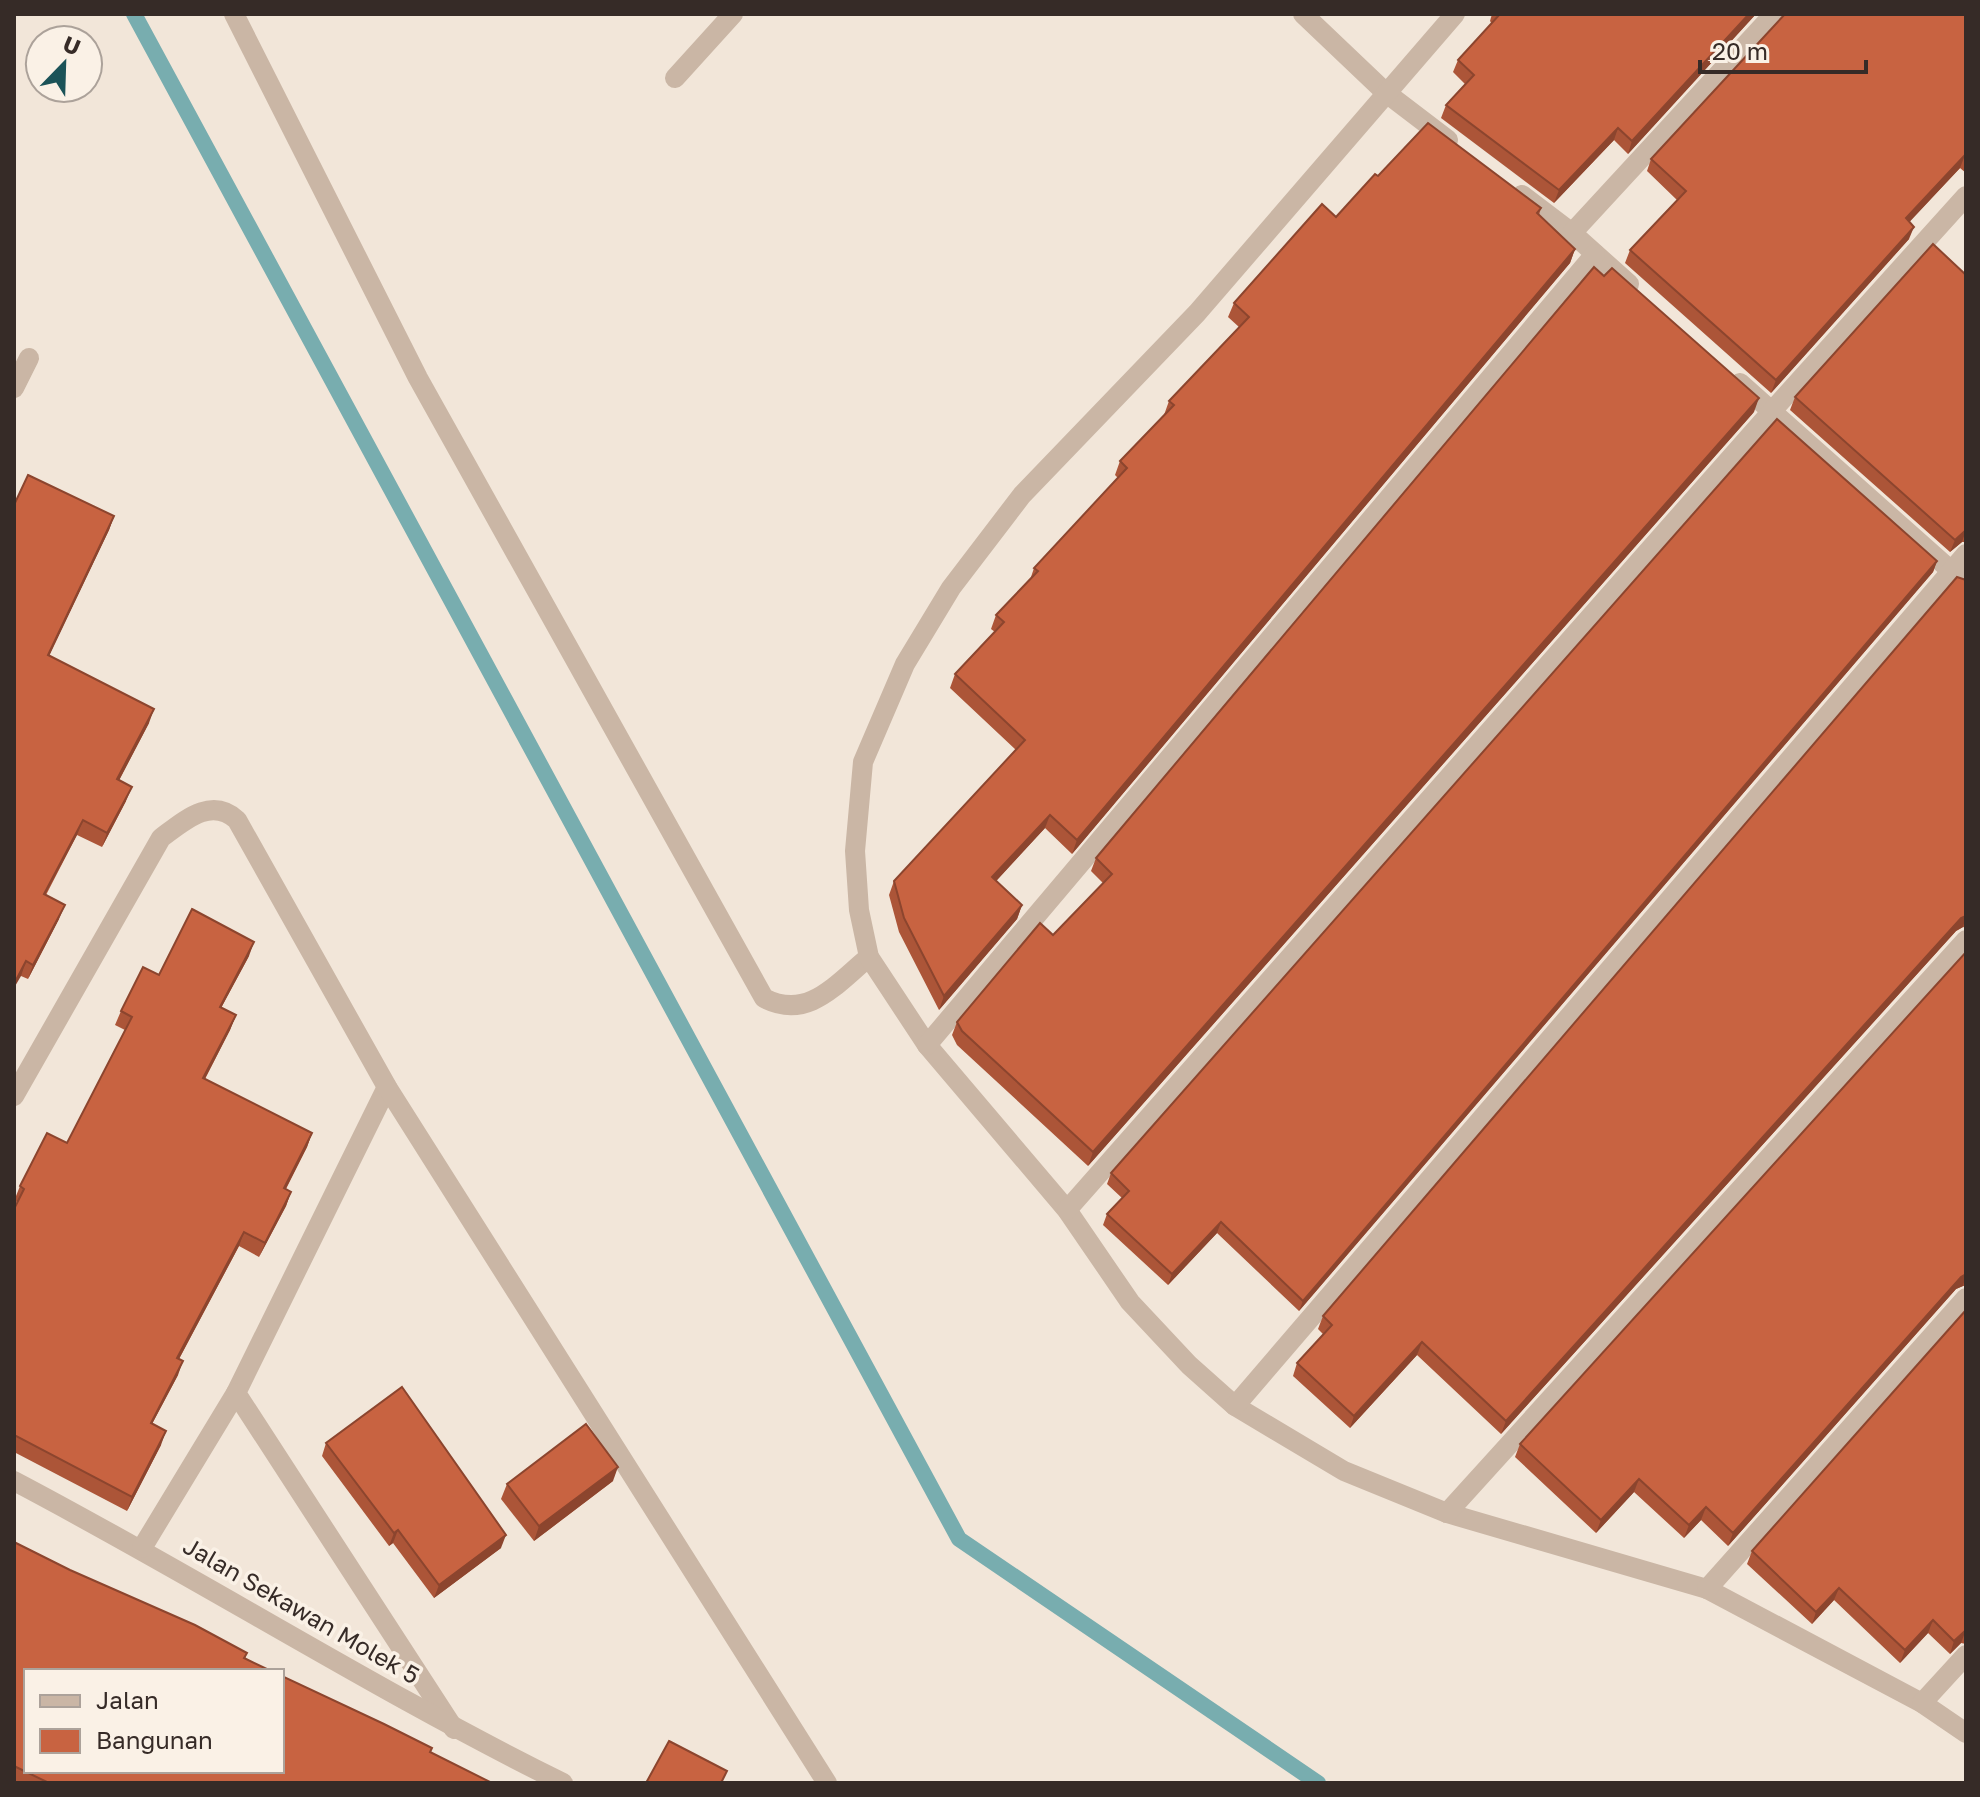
<svg xmlns="http://www.w3.org/2000/svg" width="1980" height="1797" viewBox="0 0 1980 1797" font-family="'Golos Text',sans-serif">
<style>
.lines{fill:none;stroke-linecap:round;stroke-linejoin:round}
.stream{stroke:#78adaf;stroke-width:16}
.minor{stroke:#cab6a5;stroke-width:20}
.wall{fill:#ac5538}
.shaded-wall{fill:#8c452e}
.building{fill:#c86341;stroke:#8c452e;stroke-width:2}
.labels{text-anchor:middle;stroke-width:7;stroke-linejoin:round;paint-order:stroke}
.street-label{font-size:24px;fill:#362b27;stroke:#faf1e6}
</style>
<rect width="100%" height="100%" fill="#f2e6d9"/>
<g class="lines">
<path class="stream" d="M 134,14 L 959,1539 L 1318,1783"/>
<g class="minor">
<path d="M 234,14 L 418,378 L 764,998 C 808,1021 836,984 869,957"/>
<path d="M 1303,14 L 1385,92 L 1448,140"/>
<path d="M 1455,14 L 1197,313 L 1022,495 L 951,588 L 905,664 L 863,762 L 855,851 L 859,910 L 869,957 L 927,1045 L 1067,1210 L 1130,1302 L 1189,1365 L 1235,1406 L 1344,1471 L 1447,1513 L 1707,1589 L 1922,1703 L 1966,1733"/>
<path d="M 675,78 L 733,14"/>
<path d="M 1522,195 L 1572,233 L 1629,284"/>
<path d="M 1572,233 L 1774,14"/>
<path d="M 1740,383 L 1966,584"/>
<path d="M 14,388 L 29,358"/>
<path d="M 927,1045 L 1595,254"/>
<path d="M 387,1087 L 236,1393 L 454,1729"/>
<path d="M 14,1096 L 161,838 C 184,821 211,796 237,820 L 387,1087 L 827,1783"/>
<path d="M 1067,1210 L 1772,411 L 1966,196"/>
<path d="M 1235,1406 L 1966,554"/>
<path d="M 14,1481 C 199,1578 376,1691 563,1783"/>
<path d="M 1447,1513 L 1966,940"/>
<path d="M 142,1548 L 236,1393"/>
<path d="M 1707,1589 L 1966,1298"/>
<path d="M 1922,1703 L 1966,1655"/>
</g>
</g>
<g class="wall">
<path d="M 1492,14 L 1756,14 L 1628,154 L 1614,140 L 1554,203 L 1441,118 L 1446,105 L 1465,84 L 1453,72 L 1458,60 L 1492,24 L 1490,21 Z"/>
<path d="M 1966,14 L 1966,173 L 1960,168 L 1909,222 L 1909,239 L 1771,393 L 1625,263 L 1630,250 L 1677,200 L 1647,171 L 1651,159 Z"/>
<path d="M 1378,176 L 1541,208 L 1539,215 L 1575,249 L 1570,263 L 1072,854 L 1045,828 L 996,881 L 1022,905 L 1017,919 L 939,1010 L 899,932 L 889,895 L 894,881 L 1016,750 L 950,688 L 955,674 L 995,632 L 991,629 L 996,615 L 1030,580 L 1034,568 L 1118,478 L 1115,475 L 1120,461 L 1164,415 L 1169,401 L 1239,327 L 1228,317 L 1234,303 L 1336,217 Z"/>
<path d="M 1966,275 L 1966,542 L 1962,542 L 1950,552 L 1790,410 L 1795,397 Z"/>
<path d="M 1754,412 L 1088,1166 L 957,1045 L 952,1035 L 957,1022 L 1053,935 L 1103,883 L 1091,871 L 1096,858 Z"/>
<path d="M 14,505 L 114,516 L 109,530 L 49,655 L 149,723 L 119,780 L 126,801 L 102,847 L 77,835 L 46,895 L 59,919 L 28,979 L 21,976 Z"/>
<path d="M 1937,561 L 1933,572 L 1299,1311 L 1217,1233 L 1168,1285 L 1103,1225 L 1107,1214 L 1122,1198 L 1107,1184 L 1111,1173 Z"/>
<path d="M 1966,580 L 1966,928 L 1963,927 L 1956,931 L 1501,1434 L 1417,1355 L 1350,1428 L 1293,1376 L 1297,1363 L 1324,1335 L 1318,1329 L 1323,1316 Z"/>
<path d="M 1966,952 L 1966,1286 L 1963,1286 L 1956,1289 L 1728,1546 L 1701,1520 L 1684,1538 L 1634,1492 L 1596,1533 L 1515,1457 L 1520,1444 Z"/>
<path d="M 249,956 L 221,1008 L 236,1015 L 230,1030 L 205,1079 L 312,1133 L 307,1147 L 286,1189 L 291,1192 L 286,1206 L 259,1257 L 239,1246 L 179,1359 L 178,1375 L 152,1424 L 161,1445 L 127,1511 L 14,1452 L 14,1209 L 17,1202 L 14,1201 L 20,1186 L 67,1143 L 125,1030 L 115,1025 L 121,1011 L 159,975 Z"/>
<path d="M 1966,1310 L 1966,1644 L 1961,1643 L 1950,1654 L 1928,1633 L 1900,1663 L 1834,1600 L 1812,1624 L 1747,1564 L 1752,1551 Z"/>
<path d="M 326,1443 L 501,1548 L 434,1598 L 393,1543 L 389,1546 L 322,1456 Z"/>
<path d="M 613,1481 L 534,1541 L 501,1499 L 507,1484 Z"/>
<path d="M 14,1542 L 70,1570 L 247,1653 L 245,1659 L 492,1783 L 14,1783 Z"/>
</g>
<g class="shaded-wall">
<path d="M 1749,14 L 1756,14 L 1628,154 L 1632,141 Z"/>
<path d="M 1618,128 L 1614,140 L 1554,203 L 1559,190 Z"/>
<path d="M 1965,155 L 1960,168 L 1901,231 L 1906,218 Z"/>
<path d="M 1914,227 L 1909,239 L 1771,393 L 1776,380 Z"/>
<path d="M 1575,249 L 1570,263 L 1072,854 L 1077,840 Z"/>
<path d="M 1759,398 L 1754,412 L 1088,1166 L 1093,1152 Z"/>
<path d="M 114,516 L 109,530 L 43,669 L 48,655 Z"/>
<path d="M 1966,530 L 1962,542 L 1950,552 L 1955,540 Z"/>
<path d="M 1937,561 L 1933,572 L 1299,1311 L 1303,1301 Z"/>
<path d="M 154,709 L 149,723 L 112,794 L 117,779 Z"/>
<path d="M 132,787 L 126,801 L 102,847 L 107,833 Z"/>
<path d="M 1050,815 L 1045,828 L 987,891 L 992,877 Z"/>
<path d="M 83,820 L 77,835 L 38,908 L 44,894 Z"/>
<path d="M 65,905 L 59,919 L 28,979 L 33,965 Z"/>
<path d="M 1022,905 L 1017,919 L 939,1010 L 944,996 Z"/>
<path d="M 1966,916 L 1963,927 L 1956,931 L 1501,1434 L 1506,1421 L 1961,918 Z"/>
<path d="M 254,942 L 249,956 L 214,1021 L 220,1007 Z"/>
<path d="M 26,961 L 21,976 L 14,988 L 14,984 Z"/>
<path d="M 236,1015 L 230,1030 L 198,1092 L 203,1078 Z"/>
<path d="M 312,1133 L 307,1147 L 279,1202 L 284,1188 Z"/>
<path d="M 291,1192 L 286,1206 L 259,1257 L 265,1243 Z"/>
<path d="M 1221,1222 L 1217,1233 L 1168,1285 L 1172,1274 Z"/>
<path d="M 244,1232 L 239,1246 L 172,1372 L 177,1358 Z"/>
<path d="M 1966,1274 L 1963,1286 L 1956,1289 L 1728,1546 L 1733,1533 L 1961,1277 Z"/>
<path d="M 1422,1342 L 1417,1355 L 1350,1428 L 1354,1416 Z"/>
<path d="M 183,1361 L 178,1375 L 145,1437 L 151,1423 Z"/>
<path d="M 166,1431 L 161,1445 L 127,1511 L 132,1497 Z"/>
<path d="M 618,1467 L 613,1481 L 534,1541 L 539,1526 Z"/>
<path d="M 1639,1479 L 1634,1492 L 1596,1533 L 1601,1520 Z"/>
<path d="M 1706,1507 L 1701,1520 L 1684,1538 L 1689,1525 Z"/>
<path d="M 398,1530 L 393,1543 L 389,1546 L 394,1533 Z"/>
<path d="M 506,1535 L 501,1548 L 434,1598 L 439,1585 Z"/>
<path d="M 1839,1588 L 1834,1600 L 1812,1624 L 1816,1612 Z"/>
<path d="M 1933,1620 L 1928,1633 L 1900,1663 L 1905,1650 Z"/>
<path d="M 1966,1630 L 1961,1643 L 1950,1654 L 1954,1641 Z"/>
</g>
<g class="building">
<path d="M 1500,14 L 1749,14 L 1632,141 L 1618,128 L 1559,190 L 1446,105 L 1474,75 L 1458,60 Z"/>
<path d="M 1785,14 L 1966,14 L 1966,156 L 1965,155 L 1906,218 L 1914,227 L 1776,380 L 1630,250 L 1686,191 L 1651,159 Z"/>
<path d="M 1428,123 L 1541,208 L 1537,213 L 1575,249 L 1077,840 L 1050,815 L 992,877 L 1022,905 L 944,996 L 904,918 L 894,881 L 1025,740 L 955,674 L 1004,622 L 996,615 L 1038,571 L 1034,568 L 1127,468 L 1120,461 L 1174,405 L 1169,401 L 1249,317 L 1234,303 L 1322,204 L 1336,217 L 1375,174 L 1378,176 Z"/>
<path d="M 1933,244 L 1966,275 L 1966,530 L 1955,540 L 1795,397 Z"/>
<path d="M 1594,267 L 1604,276 L 1612,268 L 1759,398 L 1093,1152 L 962,1031 L 957,1022 L 1040,923 L 1053,935 L 1112,874 L 1096,858 Z"/>
<path d="M 1777,419 L 1937,561 L 1303,1301 L 1221,1222 L 1172,1274 L 1107,1214 L 1129,1191 L 1111,1173 Z"/>
<path d="M 28,475 L 114,516 L 48,655 L 154,709 L 117,779 L 132,787 L 107,833 L 83,820 L 44,894 L 65,905 L 33,965 L 26,961 L 14,984 L 14,505 Z"/>
<path d="M 1957,577 L 1966,580 L 1966,916 L 1961,918 L 1506,1421 L 1422,1342 L 1354,1416 L 1297,1363 L 1332,1325 L 1323,1316 Z"/>
<path d="M 192,909 L 254,942 L 220,1007 L 236,1015 L 203,1078 L 312,1133 L 284,1188 L 291,1192 L 265,1243 L 244,1232 L 177,1358 L 183,1361 L 151,1423 L 166,1431 L 132,1497 L 14,1435 L 14,1209 L 24,1189 L 20,1186 L 47,1133 L 67,1143 L 132,1017 L 121,1011 L 143,967 L 159,975 Z"/>
<path d="M 1966,952 L 1966,1274 L 1961,1277 L 1733,1533 L 1706,1507 L 1689,1525 L 1639,1479 L 1601,1520 L 1520,1444 Z"/>
<path d="M 1966,1310 L 1966,1630 L 1954,1641 L 1933,1620 L 1905,1650 L 1839,1588 L 1816,1612 L 1752,1551 Z"/>
<path d="M 402,1387 L 506,1535 L 439,1585 L 398,1530 L 394,1533 L 326,1443 Z"/>
<path d="M 586,1424 L 618,1467 L 539,1526 L 507,1484 Z"/>
<path d="M 14,1542 L 70,1570 L 195,1625 L 247,1653 L 244,1658 L 271,1671 L 26,1671 L 26,1771 L 282,1771 L 282,1676 L 384,1724 L 432,1748 L 430,1752 L 492,1783 L 49,1783 L 14,1766 Z"/>
<path d="M 669,1741 L 727,1771 L 721,1783 L 646,1783 Z"/>
</g>
<g class="labels">
<g class="street-label">
<text transform="translate(301 1611) rotate(30)" y="8">Jalan Sekawan Molek 5</text>
</g>
</g>
<rect width="1980" height="1797" fill="none" stroke="#362b27" stroke-width="32"/>
<rect x="24" y="1669" width="260" height="104" fill="#faf1e6" stroke="#aca29a" stroke-width="2"/>
<rect x="40" y="1695" width="40" height="12" fill="#cab6a5" stroke="#aca29a" stroke-width="2"/>
<text x="96" y="1709" font-size="24" fill="#362b27">Jalan</text>
<rect x="40" y="1729" width="40" height="24" fill="#c86341" stroke="#aca29a" stroke-width="2"/>
<text x="96" y="1749" font-size="24" fill="#362b27">Bangunan</text>
<g transform="translate(64 64) rotate(23)"><circle r="38" fill="#faf1e6" stroke="#aca29a" stroke-width="2"/>
<path d="M0-6L14 30L0 20L-14 30Z" fill="#1b5358"/>
<text y="-12" font-size="22" font-weight="bold" text-anchor="middle" fill="#362b27">U</text>
</g>
<path d="M1700 60v12h166v-12" fill="none" stroke="#362b27" stroke-width="4"/>
<text x="1712" y="60" font-size="24" fill="#362b27" stroke="#faf1e6" stroke-width="6" paint-order="stroke">20 m</text>
</svg>
